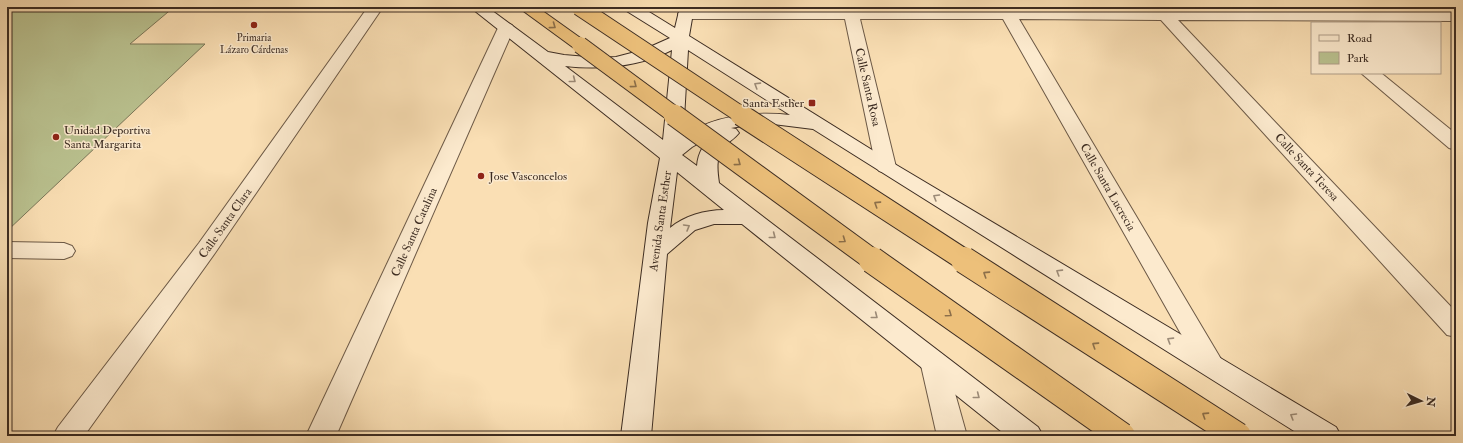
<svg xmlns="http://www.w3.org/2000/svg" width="1463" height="443" viewBox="0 0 1463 443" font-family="'IM FELL Double Pica',serif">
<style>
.green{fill:#bac290;stroke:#7b7759}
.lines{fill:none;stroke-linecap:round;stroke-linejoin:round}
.street-casing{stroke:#6c5946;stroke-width:2}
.secondary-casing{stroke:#3c2c22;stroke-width:2}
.highway-casing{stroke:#3c2c22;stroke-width:2}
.street{fill:#fceace;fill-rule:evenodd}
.secondary{fill:#fceace;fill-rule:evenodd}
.highway{fill:#edc07a;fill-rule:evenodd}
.highway-bridge-far2-casing{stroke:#3c2c22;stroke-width:18;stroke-linecap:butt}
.highway-bridge-far1-casing{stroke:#3c2c22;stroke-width:23;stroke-linecap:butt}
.highway-bridge-casing{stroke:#3c2c22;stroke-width:28;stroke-linecap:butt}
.highway-bridge-far2{stroke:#edc07a;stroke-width:16}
.highway-bridge-far1{stroke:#edc07a;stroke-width:21}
.highway-bridge{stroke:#edc07a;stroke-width:26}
.oneway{stroke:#8c6f4a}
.oneway2{stroke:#9c8b78}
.poi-dot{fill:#8f2418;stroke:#fceace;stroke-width:1.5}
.labels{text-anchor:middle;stroke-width:3;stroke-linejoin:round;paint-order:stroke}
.far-poi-label{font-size:10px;fill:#3c2c22;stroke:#fceace}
.street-label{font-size:12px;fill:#3c2c22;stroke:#fceace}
.poi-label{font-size:12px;fill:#3c2c22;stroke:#fceace;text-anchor:start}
</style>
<rect width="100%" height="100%" fill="#fadfb4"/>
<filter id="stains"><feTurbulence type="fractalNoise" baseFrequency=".005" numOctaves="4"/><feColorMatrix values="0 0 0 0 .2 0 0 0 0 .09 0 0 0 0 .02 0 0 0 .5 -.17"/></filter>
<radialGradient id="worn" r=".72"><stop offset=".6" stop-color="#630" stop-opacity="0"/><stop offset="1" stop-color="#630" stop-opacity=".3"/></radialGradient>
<path class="green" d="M 7,7 L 174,7 L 130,44 L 205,44 L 7,231 Z"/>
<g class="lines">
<defs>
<g id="street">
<path d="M 368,7 L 383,7 L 215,253 L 84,436 L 53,436 L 58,427 L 199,243 Z"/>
<path d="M 843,7 L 857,7 L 858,10 L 998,10 L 997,7 L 1011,7 L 1013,10 L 1153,11 L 1155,7 L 1166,7 L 1169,11 L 1456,11 L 1456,21 L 1178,20 L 1456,312 L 1456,337 L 1447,335 L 1161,20 L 1019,19 L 1221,359 L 1225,366 L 1221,373 L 1212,376 L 1203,373 L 1003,19 L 860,19 L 896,167 L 893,171 L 886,173 L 879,171 L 876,167 L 845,19 L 686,19 L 681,17 L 678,14 L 681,11 L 686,9 L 843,10 Z"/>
<path d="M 506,23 L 512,25 L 514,28 L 336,436 L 306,436 L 498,28 L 500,25 Z"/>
<path d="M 1361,73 L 1381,73 L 1456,134 L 1456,150 L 1449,148 Z"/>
<path d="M 7,242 L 64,243 L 72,246 L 75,251 L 72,256 L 64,259 L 7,258 Z"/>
<path d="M 933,351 L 942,354 L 946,361 L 967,436 L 937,436 L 920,361 L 924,354 Z"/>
</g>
<g id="secondary">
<path d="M 470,7 L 487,7 L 548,52 L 564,55 L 599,58 L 616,57 L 643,50 L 670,38 L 625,10 L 623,7 L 641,7 L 675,28 L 680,7 L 694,7 L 689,36 L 893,163 L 1336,427 L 1341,436 L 1302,436 L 813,129 L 773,124 L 754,124 L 731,128 L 736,129 L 739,133 C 735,138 731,140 727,144 C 715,155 717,169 719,183 L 1038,427 L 1043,436 L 1007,436 L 742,224 L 714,224 L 695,230 L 667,254 L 651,436 L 621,436 L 648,223 L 660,158 ZM 672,50 L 663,140 L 565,66 C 602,70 638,67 672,50 ZM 688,50 L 790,115 C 752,111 716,115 683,136 ZM 717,133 C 705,141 698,152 697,166 L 682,155 L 692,147 ZM 677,172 L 724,210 C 705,210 684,216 670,228 Z"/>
<path d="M 1441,7 L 1456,7 L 1456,17 L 1451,15 Z"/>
</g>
<path id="highway" d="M 520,7 L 537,7 L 586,42 L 588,45 L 586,48 L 580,50 L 574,48 L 522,10 Z"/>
</defs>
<use href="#street" class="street-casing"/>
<use href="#secondary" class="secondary-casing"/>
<use href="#highway" class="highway-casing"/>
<use href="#street" class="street"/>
<use href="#secondary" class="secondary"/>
<use href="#highway" class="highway"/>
<defs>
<g id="highway-bridge-far2">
<path d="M 579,7 L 743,116"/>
<path d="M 580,45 L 676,116"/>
</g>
<g id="highway-bridge-far1">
<path d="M 674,115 L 874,261"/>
<path d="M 741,115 L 966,261"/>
</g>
<g id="highway-bridge">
<path d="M 872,260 L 1122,436"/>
<path d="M 964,260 L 1238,436"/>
</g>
</defs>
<use href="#highway-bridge-far2" class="highway-bridge-far2-casing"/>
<use href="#highway-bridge-far1" class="highway-bridge-far1-casing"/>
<use href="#highway-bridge" class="highway-bridge-casing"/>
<use href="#highway-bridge-far2" class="highway-bridge-far2"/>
<use href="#highway-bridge-far1" class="highway-bridge-far1"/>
<use href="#highway-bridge" class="highway-bridge"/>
</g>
<defs><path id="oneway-chevron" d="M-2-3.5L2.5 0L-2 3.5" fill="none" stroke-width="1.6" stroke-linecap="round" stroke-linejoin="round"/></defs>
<g class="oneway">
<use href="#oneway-chevron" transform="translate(553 26) rotate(36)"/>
<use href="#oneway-chevron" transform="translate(634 85) rotate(37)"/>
<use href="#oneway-chevron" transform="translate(738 163) rotate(37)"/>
<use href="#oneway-chevron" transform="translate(877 204) rotate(-147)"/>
<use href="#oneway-chevron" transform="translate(843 240) rotate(35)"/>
<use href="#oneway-chevron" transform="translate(986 274) rotate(-147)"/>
<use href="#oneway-chevron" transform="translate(949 314) rotate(35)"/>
<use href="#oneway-chevron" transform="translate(1095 345) rotate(-147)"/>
<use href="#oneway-chevron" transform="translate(1205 415) rotate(-147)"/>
</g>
<g class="oneway2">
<use href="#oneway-chevron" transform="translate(573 80) rotate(38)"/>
<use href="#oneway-chevron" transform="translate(757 85) rotate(-148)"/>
<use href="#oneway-chevron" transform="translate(936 197) rotate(-149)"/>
<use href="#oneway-chevron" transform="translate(687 227) rotate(-30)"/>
<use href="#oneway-chevron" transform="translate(773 236) rotate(38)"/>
<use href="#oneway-chevron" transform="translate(1059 272) rotate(-148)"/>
<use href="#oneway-chevron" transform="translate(875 316) rotate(38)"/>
<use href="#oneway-chevron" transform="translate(1170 340) rotate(-148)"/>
<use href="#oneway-chevron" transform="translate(977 396) rotate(38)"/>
<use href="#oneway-chevron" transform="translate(1293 416) rotate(-149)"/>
</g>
<g class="poi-dot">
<circle cx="254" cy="25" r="4"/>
<rect x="808" y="99" width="8" height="8" rx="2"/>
<circle cx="56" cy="137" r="4"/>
<circle cx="481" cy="176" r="4"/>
</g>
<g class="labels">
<g class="far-poi-label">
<text x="254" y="41">Primaria<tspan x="254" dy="12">Lázaro Cárdenas</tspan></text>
</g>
<g class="street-label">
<text transform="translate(868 87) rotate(77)" y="4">Calle Santa Rosa</text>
<text transform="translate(1307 167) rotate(47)" y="4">Calle Santa Teresa</text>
<text transform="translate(1108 187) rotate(60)" y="4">Calle Santa Lucrecia</text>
<text transform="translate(660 221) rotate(-82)" y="4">Avenida Santa Esther</text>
<text transform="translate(225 223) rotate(-55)" y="4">Calle Santa Clara</text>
<text transform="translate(414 232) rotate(-66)" y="4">Calle Santa Catalina</text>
</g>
<g class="poi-label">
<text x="804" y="107" text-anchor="end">Santa Esther</text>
<text x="64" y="134">Unidad Deportiva<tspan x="64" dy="14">Santa Margarita</tspan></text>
<text x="489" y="180">Jose Vasconcelos</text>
</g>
</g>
<rect width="1463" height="443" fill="none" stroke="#fadfb4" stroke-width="24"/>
<rect x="8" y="8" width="1447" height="427" fill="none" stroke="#3c2c22" stroke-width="2"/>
<rect x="12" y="12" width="1439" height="419" fill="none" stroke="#3c2c22"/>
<rect x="1311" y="22" width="130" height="52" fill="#fceace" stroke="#af9e89"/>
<rect x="1319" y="35" width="20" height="6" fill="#fceace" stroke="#af9e89"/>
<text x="1347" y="42" font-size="12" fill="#3c2c22">Road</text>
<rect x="1319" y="52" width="20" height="12" fill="#bac290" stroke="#af9e89"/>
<text x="1347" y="62" font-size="12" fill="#3c2c22">Park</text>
<g transform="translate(1421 401) rotate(95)" stroke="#fceace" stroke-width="3" paint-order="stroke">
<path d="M0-3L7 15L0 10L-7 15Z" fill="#3c2c22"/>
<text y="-6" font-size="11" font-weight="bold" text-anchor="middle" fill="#3c2c22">N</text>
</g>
<rect width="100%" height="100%" filter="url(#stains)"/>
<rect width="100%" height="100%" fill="url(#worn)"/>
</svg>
